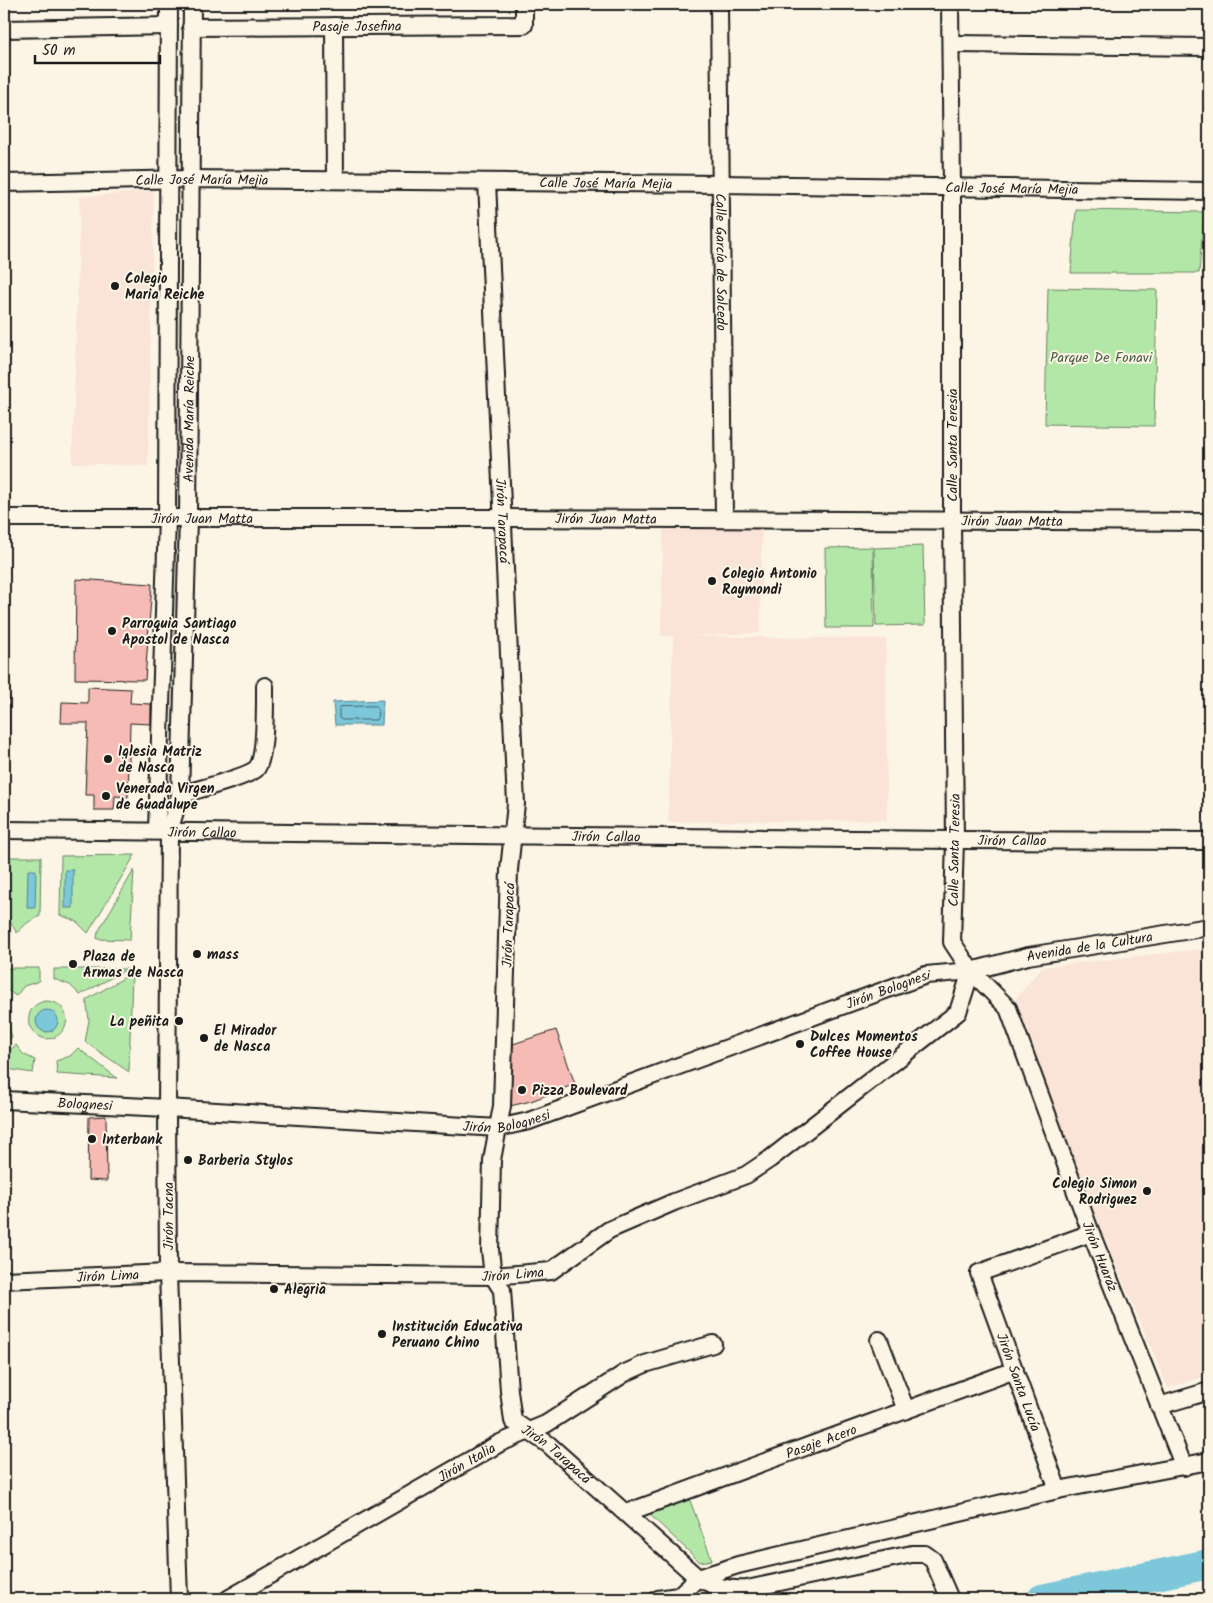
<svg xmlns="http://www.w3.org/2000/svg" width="1213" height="1603" viewBox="0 0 1213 1603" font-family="Kalam,sans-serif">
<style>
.built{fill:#fae4d7}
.green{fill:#b3e7a8;stroke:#688262}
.water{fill:#7bc7d9;stroke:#55838d}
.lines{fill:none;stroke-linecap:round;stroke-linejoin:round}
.shore{stroke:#426068;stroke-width:1}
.river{stroke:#7bc7d9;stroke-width:30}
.building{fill:#f7bbb6;stroke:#1c1c1c}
.minor-casing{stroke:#1c1c1c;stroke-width:20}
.minor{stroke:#fcf5e5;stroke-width:16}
.poi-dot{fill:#1c1c1c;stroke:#fcf5e5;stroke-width:2}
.labels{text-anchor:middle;stroke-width:4;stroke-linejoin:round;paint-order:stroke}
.street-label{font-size:14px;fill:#1c1c1c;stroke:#fcf5e5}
.poi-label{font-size:14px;font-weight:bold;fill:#1c1c1c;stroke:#fcf5e5;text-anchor:start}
.park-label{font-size:14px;fill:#495946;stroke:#fcf5e5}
</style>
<rect width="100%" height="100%" fill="#fcf5e5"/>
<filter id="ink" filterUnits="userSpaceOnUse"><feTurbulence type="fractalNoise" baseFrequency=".02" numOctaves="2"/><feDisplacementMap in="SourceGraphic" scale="10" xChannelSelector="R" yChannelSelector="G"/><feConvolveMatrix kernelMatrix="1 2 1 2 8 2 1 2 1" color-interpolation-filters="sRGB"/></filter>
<g filter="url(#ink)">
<g class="built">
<path d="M 154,191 L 148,466 L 72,463 L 80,197 Z"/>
<path d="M 663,529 L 762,529 L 760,633 L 689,636 L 886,639 L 887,820 L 668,822 L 673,636 L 661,636 Z"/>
<path d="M 1209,948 L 1209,1375 L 1168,1388 L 1008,1008 L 1042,967 Z"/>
</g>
<g class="green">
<path d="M 1076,210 L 1204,212 L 1199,273 L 1071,273 Z"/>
<path d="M 1048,288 L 1157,290 L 1154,426 L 1045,424 Z"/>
<path d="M 923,546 L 925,625 L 876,626 L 874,548 Z"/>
<path d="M 873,547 L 874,628 L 826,628 L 825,548 Z"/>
<path d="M 135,855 L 88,933 L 76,921 L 60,915 L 61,856 Z"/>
<path d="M 4,857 L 41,857 L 40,916 L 27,923 L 17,933 L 4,912 Z"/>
<path d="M 134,870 L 130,940 L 97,939 L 98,932 Z"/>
<path d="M 4,968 L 39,968 L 39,981 L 24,986 L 16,996 L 4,988 Z"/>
<path d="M 54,969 L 127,969 L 80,995 L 70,985 L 54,979 Z"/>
<path d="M 132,973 L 129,1072 L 85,1042 L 89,1020 L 86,1000 Z"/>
<path d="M 4,999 L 9,1003 L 7,1020 L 12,1037 L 4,1043 Z"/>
<path d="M 45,1001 C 59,1001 65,1008 67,1021 C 61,1043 39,1045 29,1025 C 27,1012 33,1004 45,1001 Z"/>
<path d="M 16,1045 L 23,1054 L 35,1060 L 33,1073 L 13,1070 L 4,1064 L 4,1055 Z"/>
<path d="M 78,1048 L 117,1078 L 57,1074 L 56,1061 L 70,1056 Z"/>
<path d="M 688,1495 L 712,1560 L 700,1562 L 646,1511 Z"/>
</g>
<g class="water">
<path d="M 383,700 L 382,725 L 335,725 L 333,702 Z"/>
<path d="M 28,870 L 36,870 L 35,908 L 27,908 Z"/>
<rect x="65" y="870" width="8" height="38"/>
<circle cx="47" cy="1021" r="11"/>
</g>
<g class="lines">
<path class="shore" d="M 376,706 C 379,708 378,717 376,720 L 342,720 L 339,718 L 339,709 L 340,707 Z"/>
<path class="river" d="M 1042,1599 L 1209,1564"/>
</g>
<g class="building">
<path d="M 76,579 L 152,584 L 145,680 L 75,679 Z"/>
<path d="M 88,687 L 131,689 L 130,703 L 151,704 L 151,724 L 130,723 L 128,797 L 115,796 L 114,810 L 94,810 L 94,795 L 85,795 L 88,723 L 61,723 L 62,702 L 88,703 Z"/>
<path d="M 4,696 L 9,696 L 9,734 L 4,735 Z"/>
<rect x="4" y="766" width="4" height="40"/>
<path d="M 556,1030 L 575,1084 L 531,1101 L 510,1106 L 513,1044 Z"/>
<path d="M 106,1116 L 107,1181 L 88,1180 L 89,1117 Z"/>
</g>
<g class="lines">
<defs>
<g id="minor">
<path id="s1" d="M 719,4 L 724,518"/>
<path id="s2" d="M 950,4 L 952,188 L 952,519 L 955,840 L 952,942 L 971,971 L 1008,1008 L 1091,1233 L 1184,1467"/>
<path d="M 334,26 L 335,180"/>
<path id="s3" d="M 191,27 L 524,25 L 524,4"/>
<path d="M 4,29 L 169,26"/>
<path d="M 951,44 L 1209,47"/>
<path id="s4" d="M 487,182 L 516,804 L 509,870 L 502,1106 L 492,1160 L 490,1250 L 493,1276 L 502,1290 L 509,1391 L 513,1421 L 548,1444 L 698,1578 C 715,1587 728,1590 747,1589 L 912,1554 L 925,1554 L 933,1560 L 950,1599"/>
<path id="s5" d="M 4,183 L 190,179 L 720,184 L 1209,191"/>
<path id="s6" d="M 4,518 L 504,518 L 1209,522"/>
<path d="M 180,795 C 195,790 245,778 256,769 C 266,759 265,702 265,686"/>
<path id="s7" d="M 4,830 L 955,840 L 1209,841"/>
<path d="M 157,831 L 167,518 L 169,4"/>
<path id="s8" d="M 4,1100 L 167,1108 L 498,1128 L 529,1121 L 926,975 L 971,971 L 1028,956 L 1209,927"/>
<path id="s9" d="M 4,1280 L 168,1273 L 493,1276 L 551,1271 L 609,1230 L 674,1202 L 746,1175 L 770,1159 L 958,1012 L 971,971"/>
<path d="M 879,1340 L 906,1410"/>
<path d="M 1159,1406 L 1209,1391"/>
<path d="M 1058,1490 L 979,1273 L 1091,1233"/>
<path id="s10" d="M 626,1513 L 1015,1370"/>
<path id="s11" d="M 179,1599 L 168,1273 L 167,1108 L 169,832 L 180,795 L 188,519 L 192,4"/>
<path id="s12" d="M 228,1599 L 500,1443 L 546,1424 L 625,1373 L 645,1364 L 713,1344"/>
<path d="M 658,1599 L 678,1596 L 698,1578 L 738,1565 L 1058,1490 L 1209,1461"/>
</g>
</defs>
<use href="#minor" class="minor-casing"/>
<use href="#minor" class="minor"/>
</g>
</g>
<g class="poi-dot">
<circle cx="115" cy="286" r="5"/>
<circle cx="712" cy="581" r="5"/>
<circle cx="112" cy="631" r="5"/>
<circle cx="108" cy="759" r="5"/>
<circle cx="106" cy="796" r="5"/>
<circle cx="197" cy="954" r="5"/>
<circle cx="73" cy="964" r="5"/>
<circle cx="179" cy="1021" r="5"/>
<circle cx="204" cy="1038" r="5"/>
<circle cx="800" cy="1044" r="5"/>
<circle cx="522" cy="1090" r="5"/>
<circle cx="92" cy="1139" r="5"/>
<circle cx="188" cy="1160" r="5"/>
<circle cx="1147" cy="1191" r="5"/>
<circle cx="274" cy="1289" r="5"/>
<circle cx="382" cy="1334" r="5"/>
</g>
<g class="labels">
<g class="street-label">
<text dy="5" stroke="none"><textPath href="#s3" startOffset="166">Pasaje Josefina</textPath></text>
<text dy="5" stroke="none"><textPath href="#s5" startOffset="198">Calle José María Mejia</textPath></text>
<text dy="5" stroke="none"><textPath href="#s5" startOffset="602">Calle José María Mejia</textPath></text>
<text dy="5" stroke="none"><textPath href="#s5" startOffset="1008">Calle José María Mejia</textPath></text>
<text dy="5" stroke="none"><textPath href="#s1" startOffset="258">Calle García de Salcedo</textPath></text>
<text dy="5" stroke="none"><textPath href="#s11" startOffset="1182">Avenida María Reiche</textPath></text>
<text transform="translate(952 445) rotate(-90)" y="5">Calle Santa Teresia</text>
<text dy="5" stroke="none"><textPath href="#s6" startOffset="198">Jirón Juan Matta</textPath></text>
<text dy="5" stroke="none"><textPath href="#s6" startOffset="602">Jirón Juan Matta</textPath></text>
<text dy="5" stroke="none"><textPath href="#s4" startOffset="339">Jirón Tarapacá</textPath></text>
<text dy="5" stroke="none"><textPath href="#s6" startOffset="1008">Jirón Juan Matta</textPath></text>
<text dy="5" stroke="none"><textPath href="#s7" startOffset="198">Jirón Callao</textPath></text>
<text dy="5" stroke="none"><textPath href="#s7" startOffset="602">Jirón Callao</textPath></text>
<text dy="5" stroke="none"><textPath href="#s7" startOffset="1008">Jirón Callao</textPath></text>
<text transform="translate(954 850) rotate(-89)" y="5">Calle Santa Teresia</text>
<text transform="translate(508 925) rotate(-88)" y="5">Jirón Tarapacá</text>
<text dy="5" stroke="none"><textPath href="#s8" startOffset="1116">Avenida de la Cultura</textPath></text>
<text dy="5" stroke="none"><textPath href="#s8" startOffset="909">Jirón Bolognesi</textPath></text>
<text dy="5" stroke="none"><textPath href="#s8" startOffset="81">Bolognesi</textPath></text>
<text dy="5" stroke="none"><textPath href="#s8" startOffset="504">Jirón Bolognesi</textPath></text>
<text transform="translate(168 1216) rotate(-90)" y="5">Jirón Tacna</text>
<text dy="5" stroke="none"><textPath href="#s2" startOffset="1290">Jirón Huaráz</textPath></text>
<text dy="5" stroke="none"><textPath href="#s9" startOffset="509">Jirón Lima</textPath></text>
<text dy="5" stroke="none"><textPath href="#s9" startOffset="104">Jirón Lima</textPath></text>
<text transform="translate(1019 1382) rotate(70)" y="5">Jirón Santa Lucía</text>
<text dy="5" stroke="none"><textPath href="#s10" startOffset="208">Pasaje Acero</textPath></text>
<text dy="5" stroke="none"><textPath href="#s4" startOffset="1299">Jirón Tarapacá</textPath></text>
<text dy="5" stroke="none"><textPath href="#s12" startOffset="275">Jirón Italia</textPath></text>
</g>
<g class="poi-label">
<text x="125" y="283">Colegio<tspan x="125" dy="16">Maria Reiche</tspan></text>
<text x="722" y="578">Colegio Antonio<tspan x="722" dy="16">Raymondi</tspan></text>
<text x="122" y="628">Parroquia Santiago<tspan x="122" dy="16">Apostol de Nasca</tspan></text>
<text x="118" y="756">Iglesia Matriz<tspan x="118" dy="16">de Nasca</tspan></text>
<text x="116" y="793">Venerada Virgen<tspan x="116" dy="16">de Guadalupe</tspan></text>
<text x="207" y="959">mass</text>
<text x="83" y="961">Plaza de<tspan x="83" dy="16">Armas de Nasca</tspan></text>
<text x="169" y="1026" text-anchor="end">La peñita</text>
<text x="214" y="1035">El Mirador<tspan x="214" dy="16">de Nasca</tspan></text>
<text x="810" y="1041">Dulces Momentos<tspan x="810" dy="16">Coffee House</tspan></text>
<text x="532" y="1095">Pizza Boulevard</text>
<text x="102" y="1144">Interbank</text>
<text x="198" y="1165">Barberia Stylos</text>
<text x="1137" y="1188" text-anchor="end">Colegio Simon<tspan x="1137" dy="16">Rodriguez</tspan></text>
<text x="284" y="1294">Alegria</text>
<text x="392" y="1331">Institución Educativa<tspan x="392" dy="16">Peruano Chino</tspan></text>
</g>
<g class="park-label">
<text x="1101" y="362">Parque De Fonavi</text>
</g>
</g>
<rect width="1213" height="1603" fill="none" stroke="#fcf5e5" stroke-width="20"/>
<rect x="10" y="10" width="1193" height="1583" fill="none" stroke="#1c1c1c" stroke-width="2" filter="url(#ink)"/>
<path d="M35 55v8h125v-8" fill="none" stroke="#1c1c1c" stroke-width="2.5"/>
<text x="42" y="55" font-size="15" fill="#1c1c1c" stroke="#fcf5e5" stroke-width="4" paint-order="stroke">50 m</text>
</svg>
